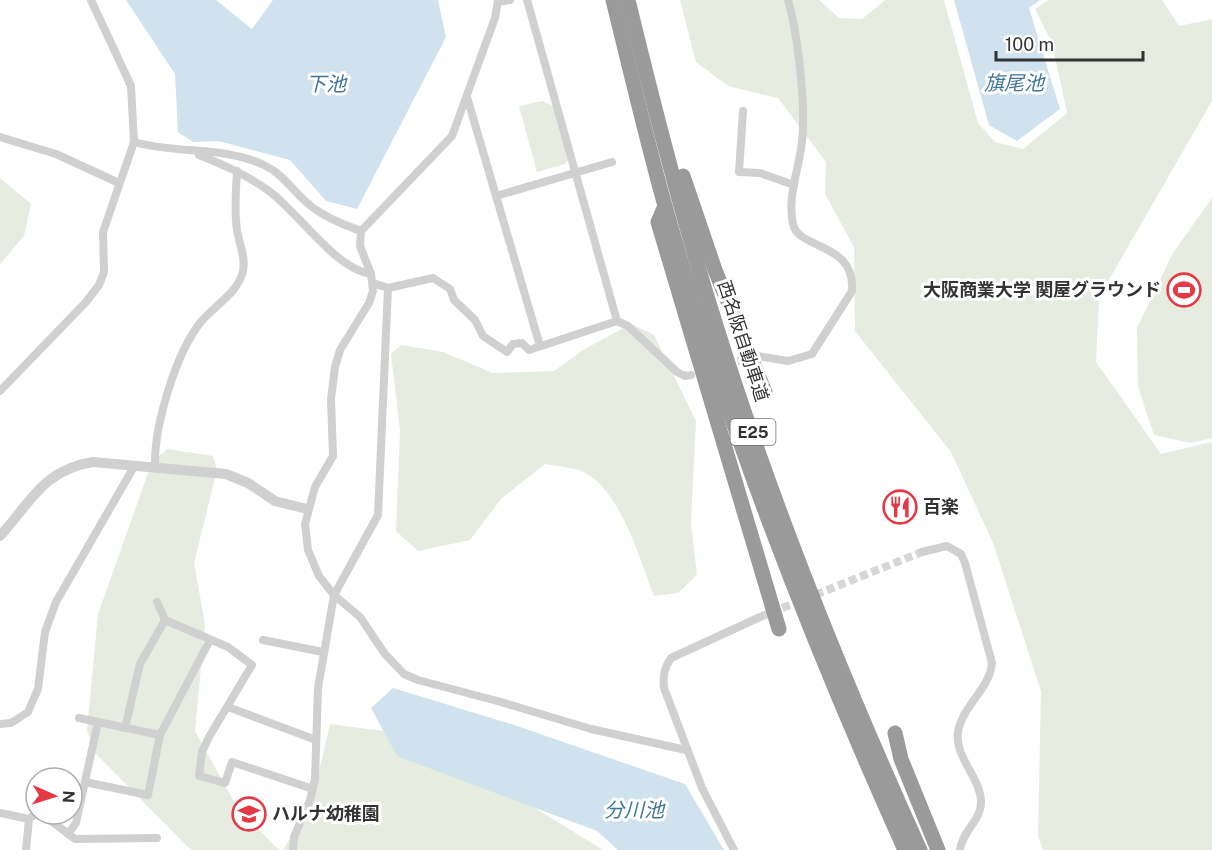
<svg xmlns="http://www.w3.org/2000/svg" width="1212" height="850" viewBox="0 0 1212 850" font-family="'Public Sans','Noto Sans JP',sans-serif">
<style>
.green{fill:#e6ecdf}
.water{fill:#cfe2ee}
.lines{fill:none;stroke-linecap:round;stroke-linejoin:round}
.minor-tunnel{stroke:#d6d6d6;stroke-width:8;stroke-dasharray:8 4;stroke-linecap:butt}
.minor{stroke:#d0d0d0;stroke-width:8}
.tertiary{stroke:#d0d0d0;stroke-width:10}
.motorway{stroke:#9a9a9a;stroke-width:15}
.labels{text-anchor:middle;stroke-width:6;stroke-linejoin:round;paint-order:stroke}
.shield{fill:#fff;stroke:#707070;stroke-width:1.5}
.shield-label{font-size:16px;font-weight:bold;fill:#333}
.poi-label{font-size:18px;font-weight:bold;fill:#333;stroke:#fff;text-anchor:start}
.street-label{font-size:18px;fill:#333;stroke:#fff}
.water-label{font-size:20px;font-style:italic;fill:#3f7597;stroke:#fff}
</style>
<rect width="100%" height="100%" fill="#fff"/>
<g class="green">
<path d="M 680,0 L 819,0 L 839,18 L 862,19 L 885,0 L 944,0 L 978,123 L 995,142 L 1023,149 L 1067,113 L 1052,43 L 1035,9 L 1048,0 L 1162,0 L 1179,26 L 1212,19 L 1212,101 L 1099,297 L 1096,362 L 1161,454 L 1212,442 L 1212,850 L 1043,850 L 1038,836 L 1041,691 L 993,543 L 951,452 L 855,331 L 854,247 L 825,194 L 826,162 L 778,98 L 728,86 L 696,62 Z"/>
<path d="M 542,101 L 554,106 L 569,159 L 565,164 L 537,172 L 519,106 Z"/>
<path d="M 0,178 L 31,204 L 24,236 L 0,264 Z"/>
<path d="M 1212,198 L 1212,438 L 1191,443 L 1154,435 L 1138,387 L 1137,328 L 1173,253 Z"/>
<path d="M 631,324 L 654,335 L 696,421 L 691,523 L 697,575 L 678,593 L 654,596 C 640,560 620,487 581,471 C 570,467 556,466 545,464 L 501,499 L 470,540 L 418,551 L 396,531 L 400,431 L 391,354 L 401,345 L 443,352 L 493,373 L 554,371 L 583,350 Z"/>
<path d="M 167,449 L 213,456 L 217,470 L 194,563 L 205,624 L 195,731 L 237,807 L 279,850 L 191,850 L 95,753 L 87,730 L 98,614 L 152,462 Z"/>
<path d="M 330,724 L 390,732 L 472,769 L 603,850 L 283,850 L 312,802 Z"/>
</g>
<g class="water">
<path d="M 126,0 L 216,0 L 252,29 L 273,0 L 438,0 L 446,37 L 357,209 L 326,201 L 290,160 L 218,141 L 193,142 L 178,132 L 175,74 Z"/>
<path d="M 954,0 L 1040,0 L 1029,8 L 1060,109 L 1017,141 L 989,125 Z"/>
<path d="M 393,688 L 517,726 L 685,784 L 724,850 L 618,850 L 597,831 L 397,756 L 371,708 Z"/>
</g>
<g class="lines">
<g class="minor-tunnel">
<path d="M 726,365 L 753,357"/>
<path d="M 760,617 L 922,552"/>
</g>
<g class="minor">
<path d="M 498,0 L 495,18 L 452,136 L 361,231 L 360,246 L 371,274 L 373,291 L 369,303 L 340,350 L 335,367 L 331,399 L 333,456 L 315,487 L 305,524 L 308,550 L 319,576 L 334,595 L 360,617 L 385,654 L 404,674 L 418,680 L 501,702 L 591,729 L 686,750"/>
<path d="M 527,0 L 617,321"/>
<path d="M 498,2 L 510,0"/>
<path d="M 467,97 L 540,346"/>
<path d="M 743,111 L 739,172 L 760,173 L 794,185"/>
<path d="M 0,137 L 56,154 L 119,183"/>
<path d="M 134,142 C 176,154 224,146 264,165 C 287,176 295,196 315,209 C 329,219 345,225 361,231"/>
<path d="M 199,155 C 224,165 247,175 269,191 C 299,213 335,269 371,274"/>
<path d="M 496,196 L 612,162"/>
<path d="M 373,283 L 388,288 L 433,278 L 450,289 L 454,300 L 475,320 L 483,336 L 507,352 L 513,344 L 522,343 L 529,350 L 617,321 L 628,326 L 677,372 L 685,376 L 691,375"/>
<path d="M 757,356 L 788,361 L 812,354 L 852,291 C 856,242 798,250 793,224 C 787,197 799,169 802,142 C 806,107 798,34 788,0"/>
<path d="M 0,391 L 86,302 L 99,285 L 104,272 L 103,232 L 134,142 L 131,86 L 91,0"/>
<path d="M 155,466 C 154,427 175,355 200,323 C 213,306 238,294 243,271 C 246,257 239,244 237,230 C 234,211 236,190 237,171"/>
<path d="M 922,552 L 947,546 L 961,554 L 965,563 L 992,663 C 990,689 962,706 958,732 C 954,756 980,777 981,801 C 982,820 962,831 960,850"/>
<path d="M 165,620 L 228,647 L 252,665 L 209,737 L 202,752 L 199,776 L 225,783 L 232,762 L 313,789"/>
<path d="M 263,640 L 323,652"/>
<path d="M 228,707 L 316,740"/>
<path d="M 79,718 L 160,735"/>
<path d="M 0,724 L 11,723 L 28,712 L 38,689 L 45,632 L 56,602 L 135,465"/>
<path d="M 125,728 L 140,664 L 165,620 L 157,602"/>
<path d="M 85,782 L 148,795 L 160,735 L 210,640"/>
<path d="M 0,813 L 29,819 L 35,814 L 46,817 L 75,839 L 157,838"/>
<path d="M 68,834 L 76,823 L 98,722"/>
<path d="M 26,850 L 29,819"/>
<path d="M 293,850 L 294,837 L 310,800 L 315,779 L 318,688 L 334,595 L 378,515 L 388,288"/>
<path d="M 734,850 L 702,788 L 664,688 C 663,676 664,668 671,658 L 760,617"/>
</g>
<path class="tertiary" d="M 0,536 C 31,502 43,470 93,462 L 226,474 L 248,483 L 275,501 L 307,509"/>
<g class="motorway">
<path d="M 613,0 C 630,69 646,138 665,206 C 727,427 811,641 905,850"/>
<path d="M 628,0 C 654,107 681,214 714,319 C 770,500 842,678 920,850"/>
<path d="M 683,176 L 715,270 L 765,392"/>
<path d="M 665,206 L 658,222 L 779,629"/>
<path d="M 895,733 L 901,759 L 938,850"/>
</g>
</g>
<defs>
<symbol id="stadium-ring" viewBox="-11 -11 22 22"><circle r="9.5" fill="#fff" stroke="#e63946" stroke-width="1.5"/><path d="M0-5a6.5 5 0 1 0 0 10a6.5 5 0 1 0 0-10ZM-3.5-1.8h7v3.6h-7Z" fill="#e63946"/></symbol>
<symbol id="restaurant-ring" viewBox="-11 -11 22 22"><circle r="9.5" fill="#fff" stroke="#e63946" stroke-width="1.5"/><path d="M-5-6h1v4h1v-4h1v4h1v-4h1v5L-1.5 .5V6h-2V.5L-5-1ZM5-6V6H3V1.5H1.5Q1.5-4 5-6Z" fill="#e63946"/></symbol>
<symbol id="school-ring" viewBox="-11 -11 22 22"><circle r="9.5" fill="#fff" stroke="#e63946" stroke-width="1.5"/><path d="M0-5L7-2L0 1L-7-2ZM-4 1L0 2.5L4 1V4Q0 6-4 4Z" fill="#e63946"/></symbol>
</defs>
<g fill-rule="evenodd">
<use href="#stadium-ring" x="1165" y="271" width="38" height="38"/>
<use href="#restaurant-ring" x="881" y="488" width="38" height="38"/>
<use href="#school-ring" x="230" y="795" width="38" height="38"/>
</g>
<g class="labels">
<rect class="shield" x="730.5" y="419" width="45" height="26" rx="4.5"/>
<g class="shield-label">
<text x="753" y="438">E25</text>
</g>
<g class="poi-label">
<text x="1161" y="296" text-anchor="end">大阪商業大学 関屋グラウンド</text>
<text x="923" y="513">百楽</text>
<text x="272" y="820">ハルナ幼稚園</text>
</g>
<g class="street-label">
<text transform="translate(743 341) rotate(72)" y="6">西名阪自動車道</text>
</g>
<g class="water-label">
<text x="1014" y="90">旗尾池</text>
<text x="326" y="91">下池</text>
<text x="634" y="817">分川池</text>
</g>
</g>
<g transform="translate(54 796) rotate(93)"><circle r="28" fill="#ffffff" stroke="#adadad" stroke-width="1.5"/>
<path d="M0-4.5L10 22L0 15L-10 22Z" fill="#e63946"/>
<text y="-9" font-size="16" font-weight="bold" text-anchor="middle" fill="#333333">N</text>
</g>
<path d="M996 51v9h147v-9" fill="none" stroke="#333333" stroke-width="3"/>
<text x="1005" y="51" font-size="18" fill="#333333" stroke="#ffffff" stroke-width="4.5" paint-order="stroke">100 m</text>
</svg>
